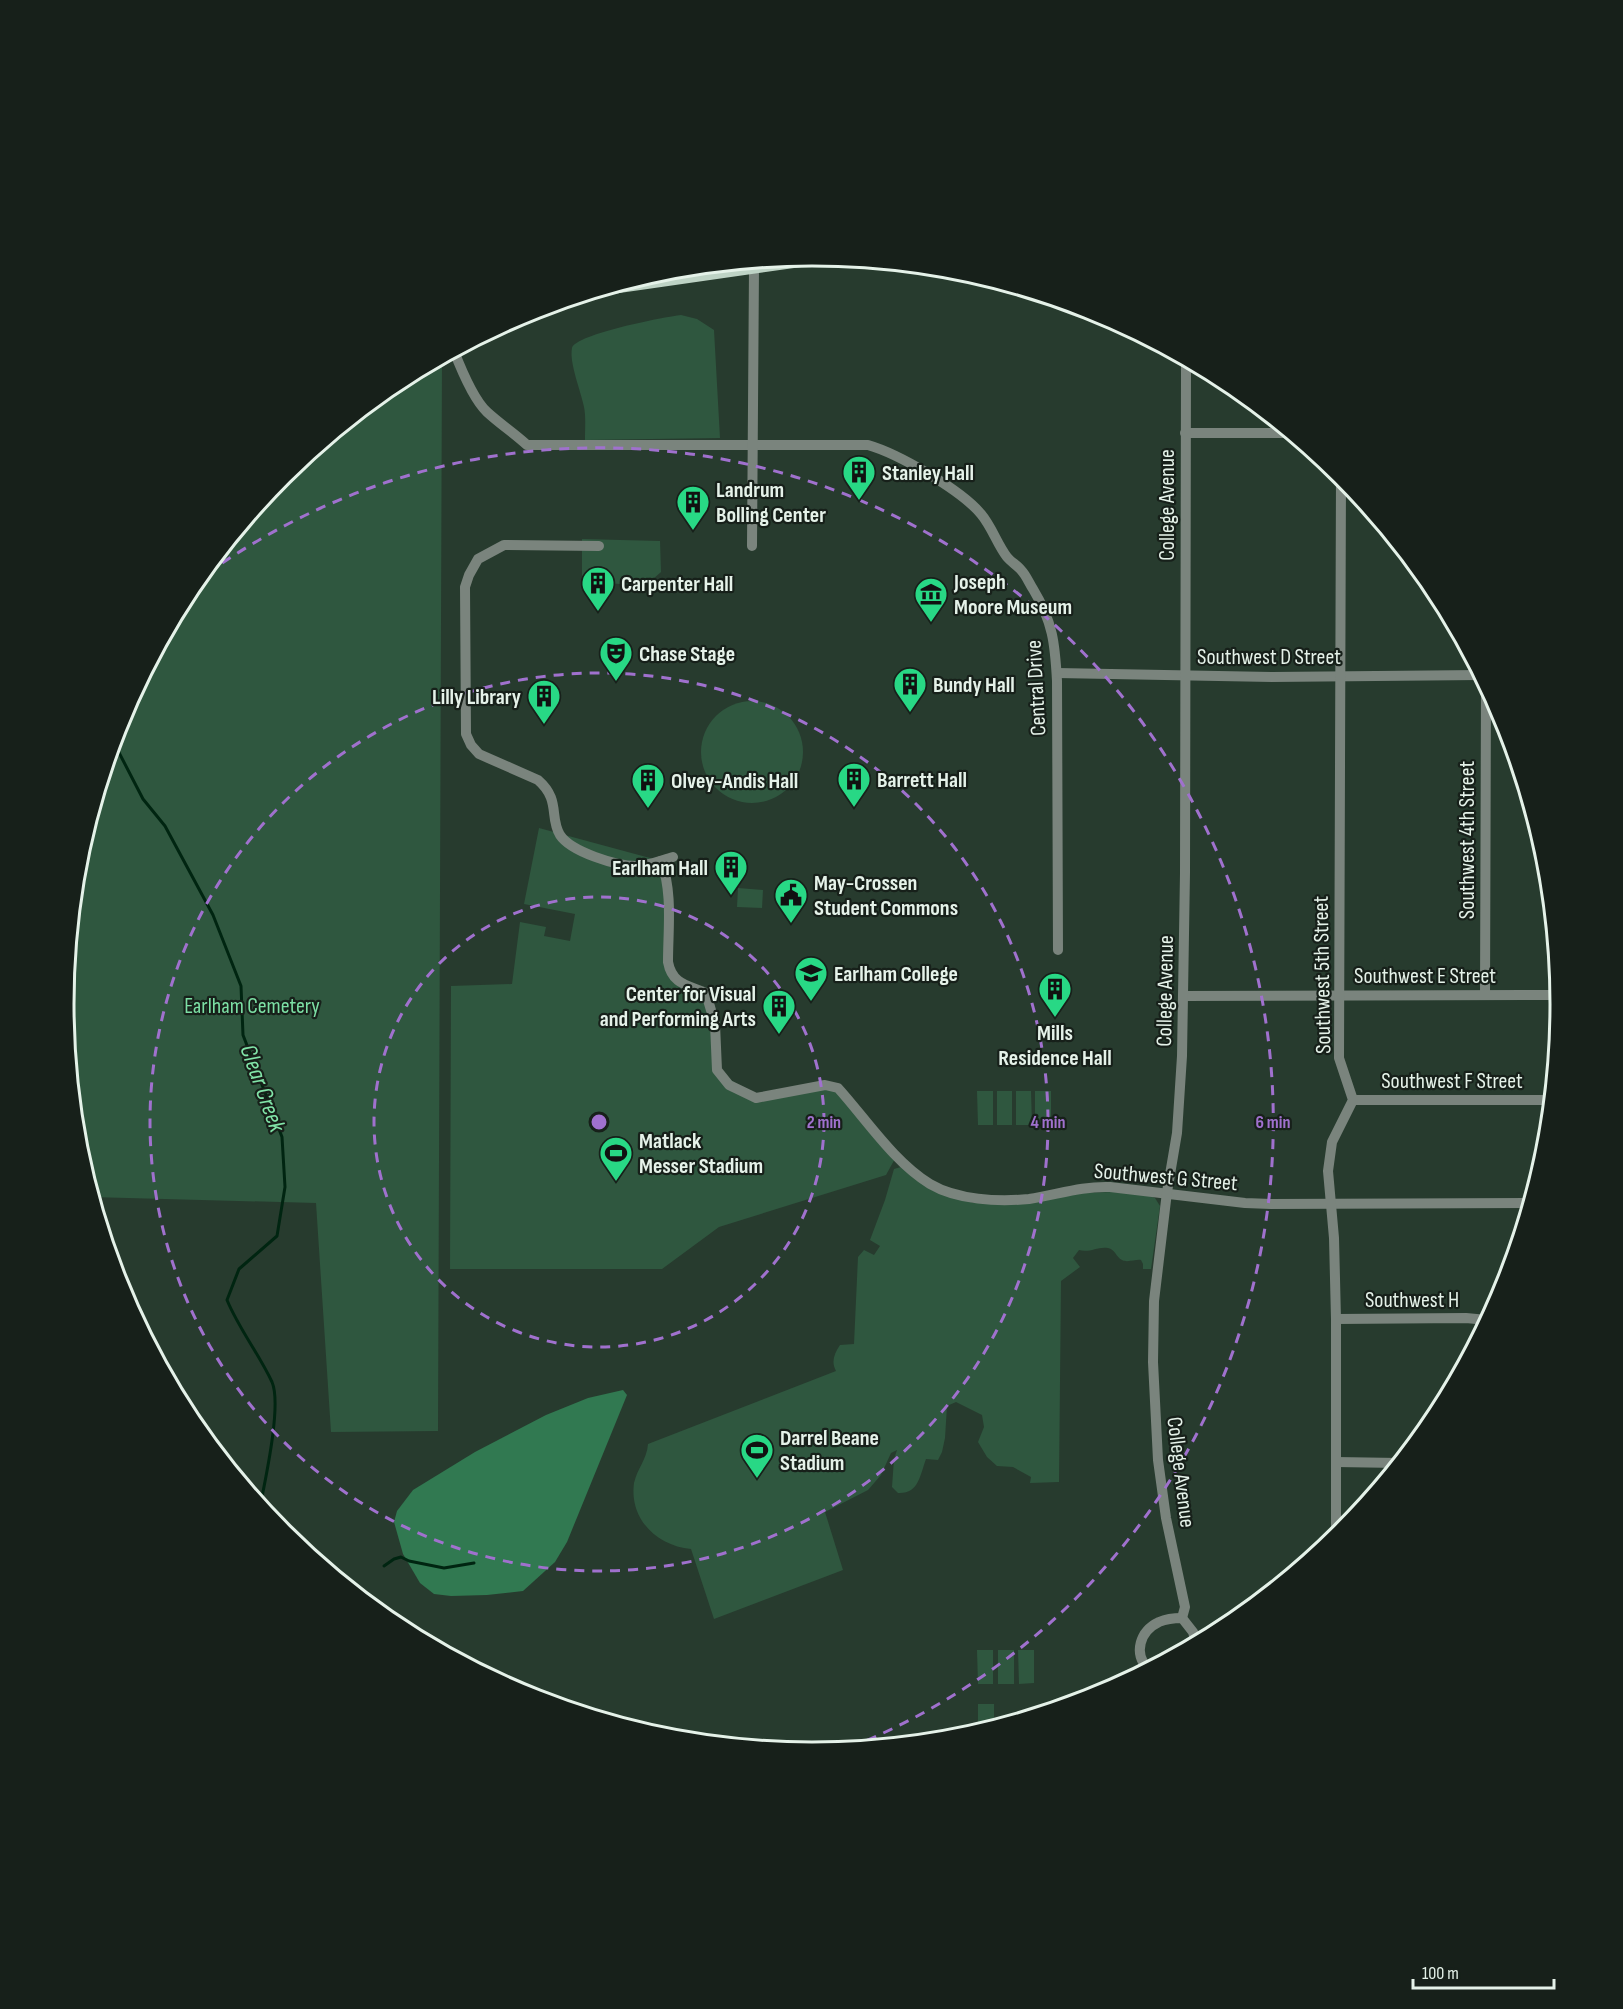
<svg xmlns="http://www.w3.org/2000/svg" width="1623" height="2009" viewBox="0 0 1623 2009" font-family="'Sofia Sans Condensed',sans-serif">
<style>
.green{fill:#2f573f}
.forest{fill:#317951}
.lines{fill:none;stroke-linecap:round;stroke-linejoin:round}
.stream{stroke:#002511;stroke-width:3}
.minor{stroke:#7a847d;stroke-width:10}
.primary{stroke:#bed3c5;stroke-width:15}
.ring{fill:none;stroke:#a071ce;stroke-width:3;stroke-dasharray:10 8}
.labels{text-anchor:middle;stroke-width:4.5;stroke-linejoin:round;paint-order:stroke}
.poi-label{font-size:22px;font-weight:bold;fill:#e5f2e9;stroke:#17201a;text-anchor:start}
.street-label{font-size:22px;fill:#e5f2e9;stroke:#17201a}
.park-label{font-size:22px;fill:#7cdfa4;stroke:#17201a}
.water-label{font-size:24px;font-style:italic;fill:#82e5a9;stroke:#17201a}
.rim{fill:none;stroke:#e5f2e9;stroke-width:3}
.centre{fill:#a071ce;stroke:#17201a;stroke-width:3}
.ring-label{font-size:18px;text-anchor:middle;font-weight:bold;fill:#a071ce;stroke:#17201a;stroke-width:4.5;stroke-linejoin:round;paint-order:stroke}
</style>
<rect width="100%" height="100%" fill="#273b2e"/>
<g class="green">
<path d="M 681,315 L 697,319 L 714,330 L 720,438 L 585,440 C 585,429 586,417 584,407 C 581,391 569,363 572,348 C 576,334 664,317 681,315 Z"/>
<path d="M 442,357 L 438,1431 L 331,1432 L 316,1203 L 91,1197 L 77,1150 L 63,1004 L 77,858 L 120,718 L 189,588 L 282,475 L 396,382 Z"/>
<path d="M 582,539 L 660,541 L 661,572 L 645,586 L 582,581 Z"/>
<circle cx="752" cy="752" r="51"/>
<path d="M 539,828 L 661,861 L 670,971 L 706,993 L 717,1070 L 756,1098 L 838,1088 L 897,1155 L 886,1175 L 719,1227 L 662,1269 L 450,1269 L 451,986 L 512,984 L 520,922 L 546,927 L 544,936 L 570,941 L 575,914 L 524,904 Z"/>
<path d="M 738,888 L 763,890 L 762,908 L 737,907 Z"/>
<path d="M 977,1091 L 993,1091 L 993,1125 L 978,1125 Z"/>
<rect x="997" y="1091" width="15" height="34"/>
<path d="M 1016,1091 L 1031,1091 L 1032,1125 L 1016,1125 Z"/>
<rect x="1035" y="1091" width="16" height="34"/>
<path d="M 901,1167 L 973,1203 L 1077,1193 L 1113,1192 L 1147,1195 L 1155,1198 L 1160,1206 L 1151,1269 L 1143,1269 L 1143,1264 L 1141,1260 C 1136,1259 1127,1263 1122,1260 C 1116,1257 1115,1249 1108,1248 C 1098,1246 1090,1253 1079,1250 L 1073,1258 L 1080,1267 L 1061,1281 L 1059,1482 L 1030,1483 L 1031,1477 L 1013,1467 L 997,1466 L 987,1457 L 978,1442 L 984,1427 L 982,1415 L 956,1402 L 947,1406 L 945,1438 L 942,1452 L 938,1460 L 926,1459 C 920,1475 919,1494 898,1493 L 892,1487 L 894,1459 L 897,1450 L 891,1453 L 881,1475 L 868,1490 L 825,1512 L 843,1570 L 714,1619 L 691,1549 C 658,1546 629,1520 634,1483 C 637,1469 647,1459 648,1444 L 836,1371 C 831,1362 834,1354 840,1345 L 854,1344 L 858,1257 L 864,1250 L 874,1255 L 880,1246 L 870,1240 L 885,1200 L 894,1169 Z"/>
<path d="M 977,1650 L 993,1650 L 993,1684 L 978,1684 Z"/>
<rect x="998" y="1650" width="16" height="34"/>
<path d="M 1018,1650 L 1034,1650 L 1034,1683 L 1019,1684 Z"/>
<path d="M 978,1704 L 994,1704 L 994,1728 L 978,1732 Z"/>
</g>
<path class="forest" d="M 623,1390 L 627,1395 L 567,1542 L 555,1562 L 523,1591 L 487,1595 L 451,1596 L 434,1594 L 420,1583 L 403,1554 L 394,1522 L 397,1511 L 413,1490 L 475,1452 L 546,1415 L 588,1398 Z"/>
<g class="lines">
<g class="stream">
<path d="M 113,741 L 143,799 L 165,826 L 213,915 L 241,986 L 243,1035 L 282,1137 L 285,1187 L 277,1236 L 239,1269 L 227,1300 C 239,1329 259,1354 272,1382 C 282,1405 265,1481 260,1507"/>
<path d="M 384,1566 L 394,1559 L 401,1557 L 409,1561 L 444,1568 L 474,1563"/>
</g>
<g class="minor">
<path d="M 454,351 C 461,369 473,399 487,412 C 500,424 514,433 527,445 L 868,445 C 899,454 961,490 981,514 C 992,527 997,544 1007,557 C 1011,562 1017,565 1021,570 C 1026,575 1029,583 1033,589 C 1053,622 1055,644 1057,681 L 1058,950"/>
<path d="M 1185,433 L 1289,433"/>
<path d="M 599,546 L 504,545 L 478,559 L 469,575 L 465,587 L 466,734 L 471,745 L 479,754 L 538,780 C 561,800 549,817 560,835 C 571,852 617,866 636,866 C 648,866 662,860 673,857"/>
<path d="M 752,546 L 754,267"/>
<path d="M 1057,673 L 1272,677 L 1480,675"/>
<path d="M 661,861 C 673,892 668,929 668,962 C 672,984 687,985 706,993 L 715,1024 L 717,1070 L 729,1085 L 756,1098 L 825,1085 L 838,1088 C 866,1119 894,1162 930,1184 C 957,1200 998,1202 1029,1199 C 1057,1195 1080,1186 1110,1187 L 1245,1203 L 1271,1204 L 1530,1203"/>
<path d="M 1485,994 L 1486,686"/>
<path d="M 1183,996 L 1559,995"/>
<path d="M 1353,1100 L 1551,1100"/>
<path d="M 1336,1319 L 1466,1318 L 1487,1320"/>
<path d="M 1336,1462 L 1399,1463"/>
<path d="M 1336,1538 L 1336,1319 L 1334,1238 L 1328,1171 L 1332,1142 L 1353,1100 L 1339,1058 L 1341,476"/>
<path d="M 1182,1618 L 1185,1607 L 1166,1518 L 1158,1460 L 1153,1362 L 1154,1301 L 1167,1192 L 1177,1133 L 1182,1056 L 1185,873 L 1186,360"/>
<path d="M 1148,1669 C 1133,1653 1140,1631 1159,1622 C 1166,1619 1175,1618 1182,1618 L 1193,1632 L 1196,1643"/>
<path d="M 771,1749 L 848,1749"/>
</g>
<path class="primary" d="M 615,286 L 818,257"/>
</g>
<g class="ring">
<circle cx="599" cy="1122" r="225"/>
<circle cx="599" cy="1122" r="449"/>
<path d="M193 584A674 674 0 1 1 846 1749"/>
</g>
<defs>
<symbol id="building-pin" viewBox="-11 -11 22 30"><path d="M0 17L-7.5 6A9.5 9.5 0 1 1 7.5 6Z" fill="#28d885" stroke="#17201a"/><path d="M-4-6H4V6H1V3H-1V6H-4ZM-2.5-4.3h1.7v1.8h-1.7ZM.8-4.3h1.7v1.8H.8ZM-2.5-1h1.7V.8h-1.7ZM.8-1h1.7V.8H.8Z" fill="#111"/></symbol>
<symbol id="museum-pin" viewBox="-11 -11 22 30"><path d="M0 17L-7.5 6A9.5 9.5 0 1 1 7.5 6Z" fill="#28d885" stroke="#17201a"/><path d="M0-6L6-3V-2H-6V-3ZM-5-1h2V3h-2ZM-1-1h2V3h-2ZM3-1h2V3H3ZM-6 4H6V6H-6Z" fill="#111"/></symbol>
<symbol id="theatre-pin" viewBox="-11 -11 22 30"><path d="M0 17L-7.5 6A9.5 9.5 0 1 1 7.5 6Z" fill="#28d885" stroke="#17201a"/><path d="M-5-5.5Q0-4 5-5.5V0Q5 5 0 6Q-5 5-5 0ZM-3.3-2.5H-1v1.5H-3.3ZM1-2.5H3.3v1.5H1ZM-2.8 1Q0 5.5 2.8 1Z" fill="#111"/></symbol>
<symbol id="civic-pin" viewBox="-11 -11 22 30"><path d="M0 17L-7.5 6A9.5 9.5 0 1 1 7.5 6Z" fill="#28d885" stroke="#17201a"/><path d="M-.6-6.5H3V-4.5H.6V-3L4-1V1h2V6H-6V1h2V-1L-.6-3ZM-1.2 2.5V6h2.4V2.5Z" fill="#111"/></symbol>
<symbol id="university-pin" viewBox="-11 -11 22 30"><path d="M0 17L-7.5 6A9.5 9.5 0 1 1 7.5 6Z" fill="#28d885" stroke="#17201a"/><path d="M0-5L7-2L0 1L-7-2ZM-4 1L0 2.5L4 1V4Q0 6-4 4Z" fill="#111"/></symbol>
<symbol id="stadium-pin" viewBox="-11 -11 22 30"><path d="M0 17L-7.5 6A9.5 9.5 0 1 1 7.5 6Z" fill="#28d885" stroke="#17201a"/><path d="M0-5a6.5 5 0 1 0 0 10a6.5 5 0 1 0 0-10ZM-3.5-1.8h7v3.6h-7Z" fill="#111"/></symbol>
</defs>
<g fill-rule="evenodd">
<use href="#building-pin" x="840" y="453" width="38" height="52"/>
<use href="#building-pin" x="674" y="483" width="38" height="52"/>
<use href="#building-pin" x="579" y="564" width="38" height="52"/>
<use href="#museum-pin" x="912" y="575" width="38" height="52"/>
<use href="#theatre-pin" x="597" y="634" width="38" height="52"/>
<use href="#building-pin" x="891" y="665" width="38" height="52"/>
<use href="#building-pin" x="525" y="677" width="38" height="52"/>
<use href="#building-pin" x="835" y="760" width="38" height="52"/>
<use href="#building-pin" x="629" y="761" width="38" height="52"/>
<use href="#building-pin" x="712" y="848" width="38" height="52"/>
<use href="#civic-pin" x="772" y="876" width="38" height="52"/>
<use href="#university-pin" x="792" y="954" width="38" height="52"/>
<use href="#building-pin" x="1036" y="970" width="38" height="52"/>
<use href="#building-pin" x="760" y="987" width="38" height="52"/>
<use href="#stadium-pin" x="597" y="1134" width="38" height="52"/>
<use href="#stadium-pin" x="738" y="1431" width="38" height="52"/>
</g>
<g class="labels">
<g class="poi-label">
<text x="882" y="480">Stanley Hall</text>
<text x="716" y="497">Landrum<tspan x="716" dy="25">Bolling Center</tspan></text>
<text x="954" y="589">Joseph<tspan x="954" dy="25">Moore Museum</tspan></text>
<text x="621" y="591">Carpenter Hall</text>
<text x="639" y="661">Chase Stage</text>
<text x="933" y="692">Bundy Hall</text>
<text x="521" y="704" text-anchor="end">Lilly Library</text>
<text x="877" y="787">Barrett Hall</text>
<text x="671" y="788">Olvey-Andis Hall</text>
<text x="708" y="875" text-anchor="end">Earlham Hall</text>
<text x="814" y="890">May-Crossen<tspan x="814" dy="25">Student Commons</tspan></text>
<text x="834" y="981">Earlham College</text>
<text x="756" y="1001" text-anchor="end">Center for Visual<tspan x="756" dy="25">and Performing Arts</tspan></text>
<text x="1055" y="1040" text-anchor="middle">Mills<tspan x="1055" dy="25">Residence Hall</tspan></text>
<text x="639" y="1148">Matlack<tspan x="639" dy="25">Messer Stadium</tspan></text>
<text x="780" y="1445">Darrel Beane<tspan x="780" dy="25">Stadium</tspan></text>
</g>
<g class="street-label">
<text transform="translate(1166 505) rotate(-90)" y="8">College Avenue</text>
<text x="1269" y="664">Southwest D Street</text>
<text transform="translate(1035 688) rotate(-93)" y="8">Central Drive</text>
<text transform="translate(1466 840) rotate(-90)" y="8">Southwest 4th Street</text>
<text transform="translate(1321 975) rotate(-91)" y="8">Southwest 5th Street</text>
<text x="1425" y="983">Southwest E Street</text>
<text transform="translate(1164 991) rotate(-89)" y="8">College Avenue</text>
<text x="1452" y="1088">Southwest F Street</text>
<text transform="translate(1166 1176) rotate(5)" y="8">Southwest G Street</text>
<text x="1412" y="1307">Southwest H</text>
<text transform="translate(1182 1472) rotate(83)" y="8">College Avenue</text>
</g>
<g class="park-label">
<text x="252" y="1013">Earlham Cemetery</text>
</g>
<g class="water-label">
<text transform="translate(263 1088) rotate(70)" y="8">Clear Creek</text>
</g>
</g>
<path d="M0 0H1623V2009H0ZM74 1004a738 738 0 1 1 1476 0a738 738 0 1 1-1476 0Z" fill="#17201a" fill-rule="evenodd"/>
<path class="rim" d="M74 1004a738 738 0 1 1 1476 0a738 738 0 1 1-1476 0Z"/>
<circle cx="599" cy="1122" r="9" class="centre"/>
<g class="ring-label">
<text x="824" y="1128">2 min</text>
<text x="1048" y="1128">4 min</text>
<text x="1273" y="1128">6 min</text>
</g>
<path d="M1413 1979v9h141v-9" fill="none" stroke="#e5f2e9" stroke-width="3"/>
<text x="1422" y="1979" font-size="18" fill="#e5f2e9" stroke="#17201a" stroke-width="4.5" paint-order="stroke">100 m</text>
</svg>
